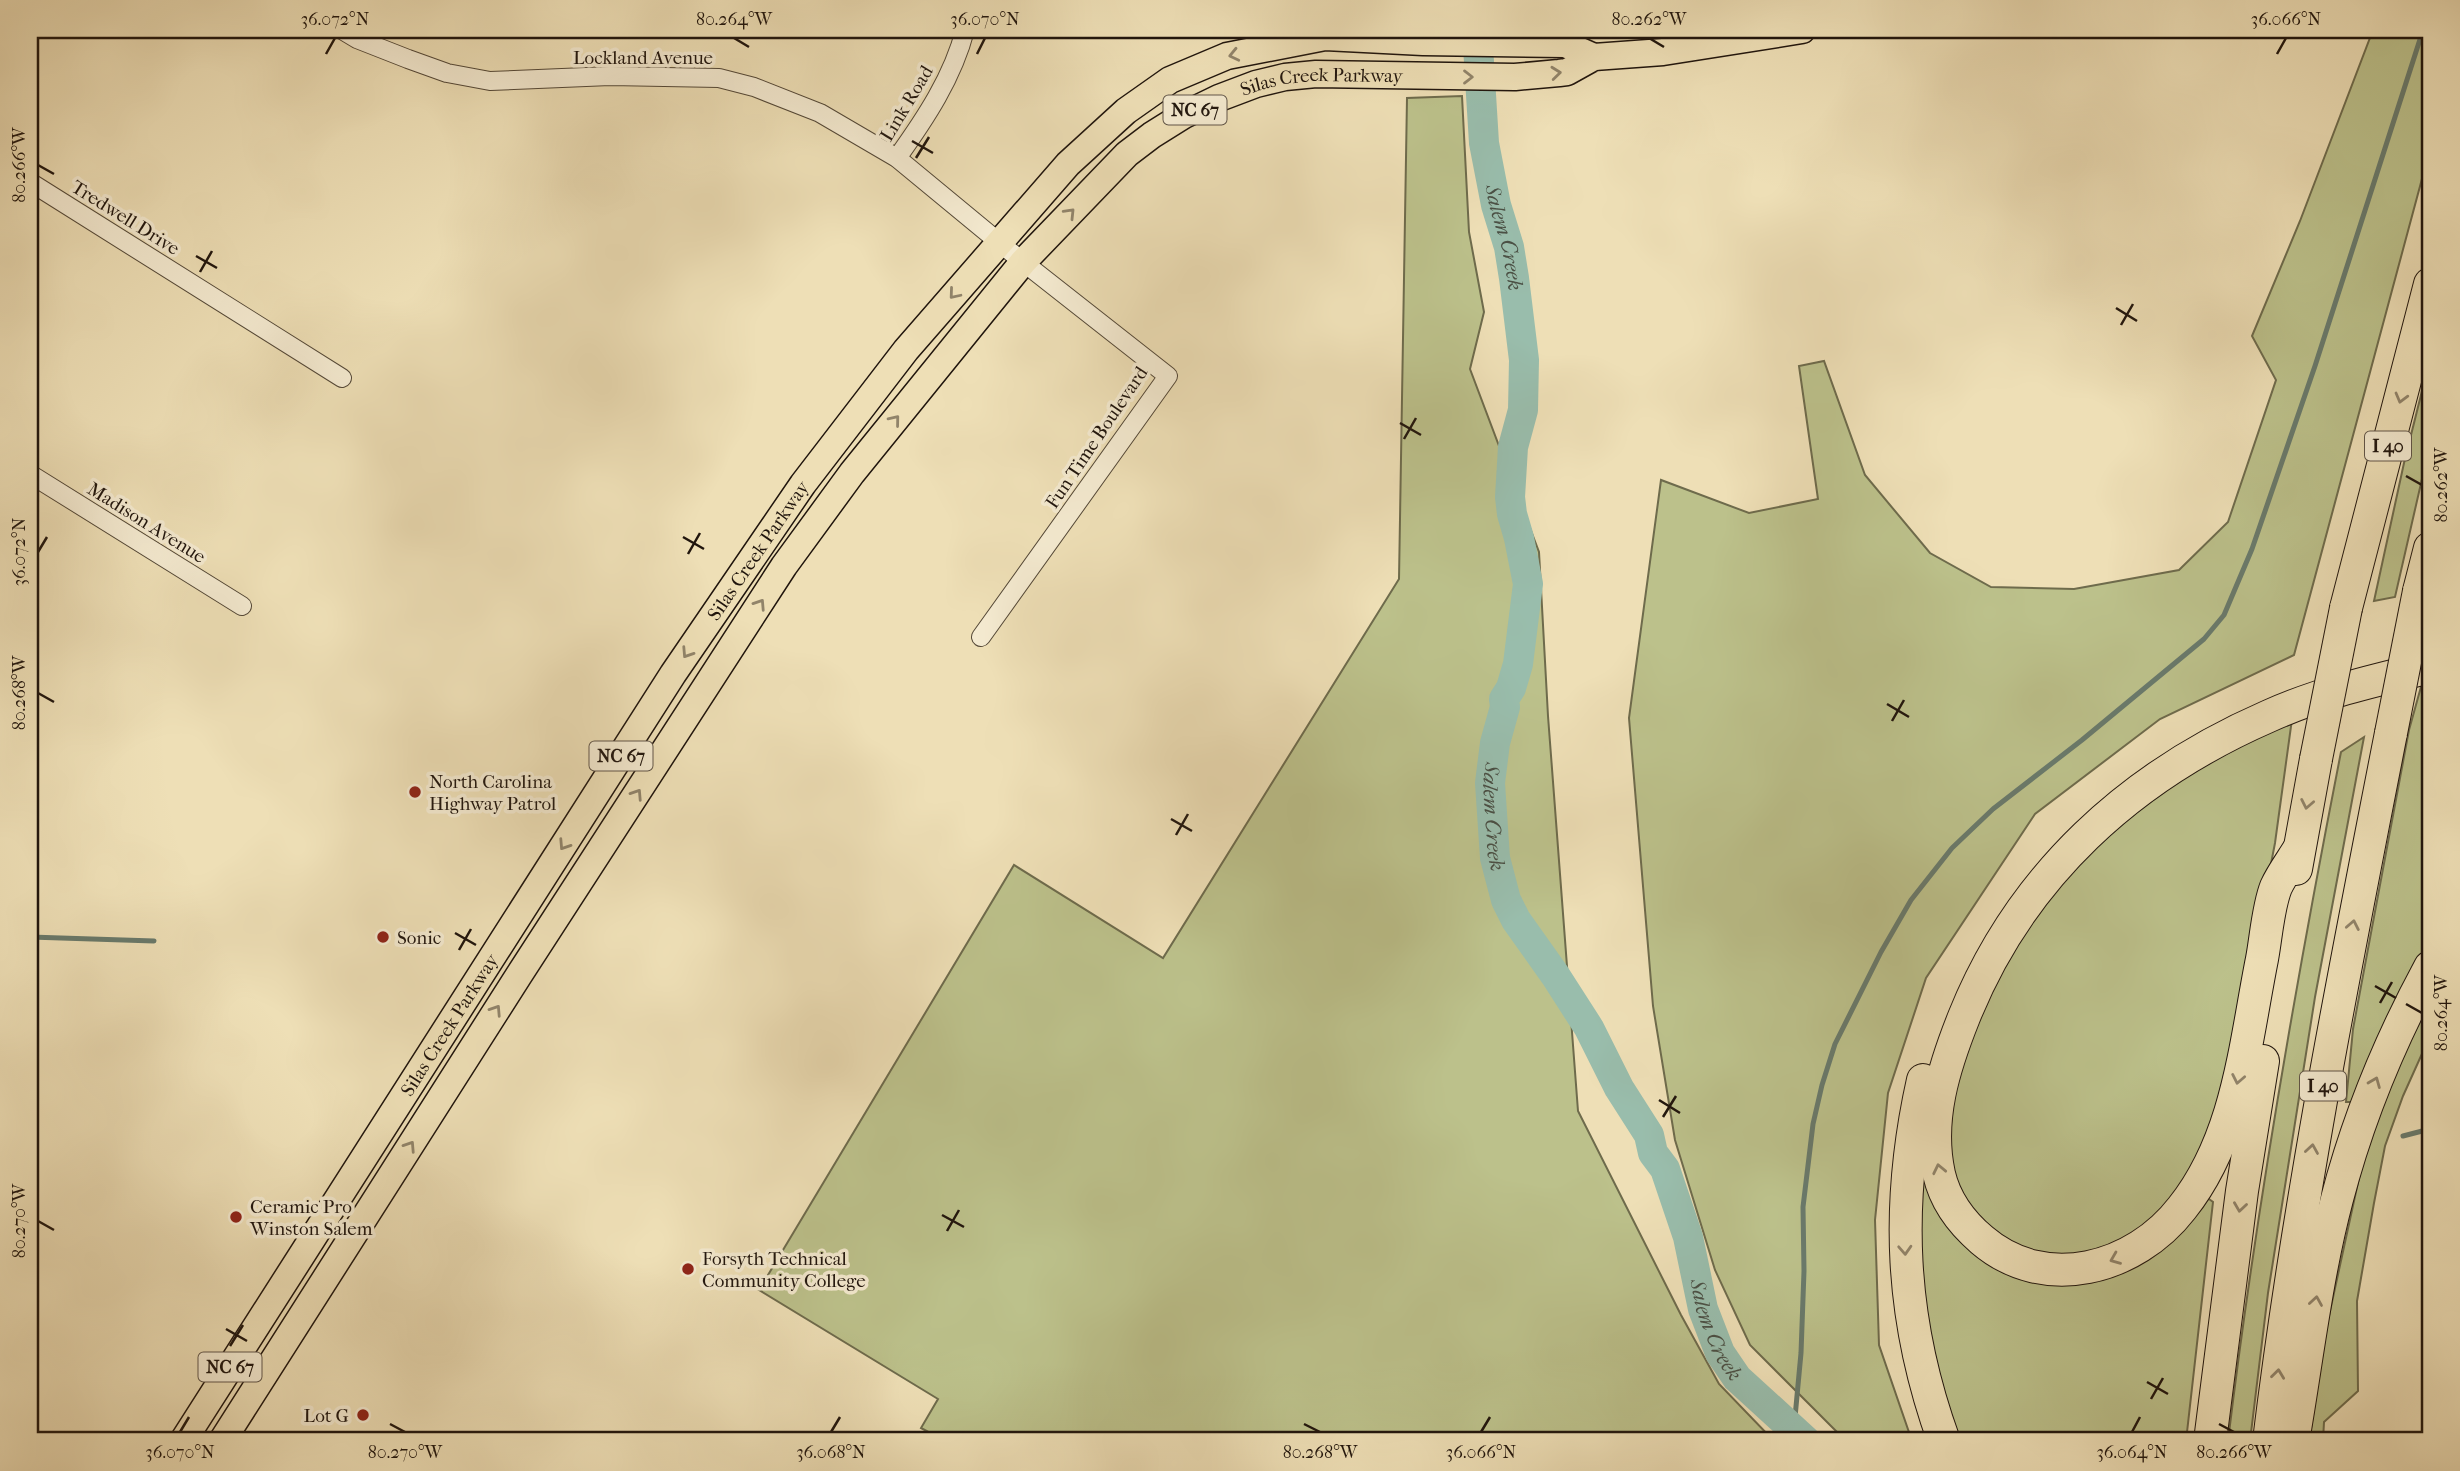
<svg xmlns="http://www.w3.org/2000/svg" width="2460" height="1471" viewBox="0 0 2460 1471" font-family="'IM FELL French Canon',serif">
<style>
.green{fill:#bcc18b;stroke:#6e6b4c;stroke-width:2}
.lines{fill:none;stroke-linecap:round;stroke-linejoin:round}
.stream{stroke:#697a6c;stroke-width:5}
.river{stroke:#99bdac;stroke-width:30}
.minor-casing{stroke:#544837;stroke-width:20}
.primary-casing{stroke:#20150d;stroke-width:29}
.motorway-casing{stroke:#20150d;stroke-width:34}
.minor{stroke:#f4ead0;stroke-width:18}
.primary{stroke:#eedfb6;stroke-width:26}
.motorway{stroke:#eedfb6;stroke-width:32}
.motorway-bridge-casing{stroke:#20150d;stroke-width:34;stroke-linecap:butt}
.motorway-bridge{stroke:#eedfb6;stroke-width:32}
.oneway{stroke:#91846a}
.ticks{fill:none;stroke:#20150d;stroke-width:2.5}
.poi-dot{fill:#8f2418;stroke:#f4ead0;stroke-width:2.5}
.labels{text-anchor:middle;stroke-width:7;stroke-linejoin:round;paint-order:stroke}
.shield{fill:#f4ead0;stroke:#605548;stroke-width:2}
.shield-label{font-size:18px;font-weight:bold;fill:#20150d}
.street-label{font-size:19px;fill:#20150d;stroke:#f4ead0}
.poi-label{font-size:19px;fill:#20150d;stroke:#f4ead0;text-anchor:start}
.water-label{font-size:21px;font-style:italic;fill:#4a5045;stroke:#f4ead0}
.neatline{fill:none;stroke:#20150d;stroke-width:2.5}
.ticks-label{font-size:18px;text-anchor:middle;fill:#20150d}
</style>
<rect width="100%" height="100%" fill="#eedfb6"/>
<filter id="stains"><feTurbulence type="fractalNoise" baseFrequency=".00286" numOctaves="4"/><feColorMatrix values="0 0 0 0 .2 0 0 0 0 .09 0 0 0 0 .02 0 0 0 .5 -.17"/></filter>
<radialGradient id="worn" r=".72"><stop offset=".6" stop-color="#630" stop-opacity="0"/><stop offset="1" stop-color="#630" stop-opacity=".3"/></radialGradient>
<g class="green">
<path d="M 2373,30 L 2430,30 L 2430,149 L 2294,655 L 2160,719 L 2035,814 L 1926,978 L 1888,1093 L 1875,1220 L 1879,1345 L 1912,1441 L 1846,1441 L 1750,1345 L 1715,1270 L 1675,1140 L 1653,1006 L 1629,718 L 1661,480 L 1749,513 L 1818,499 L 1799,366 L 1824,361 L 1865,475 L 1930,553 L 1991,587 L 2074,589 L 2179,570 L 2228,522 L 2276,380 L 2252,336 L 2300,221 Z"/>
<path d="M 1462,96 L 1469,232 L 1484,312 L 1470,369 L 1539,552 L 1548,716 L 1578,1111 L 1681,1315 L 1719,1384 L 1774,1441 L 945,1441 L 921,1428 L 938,1399 L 759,1290 L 1014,865 L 1163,958 L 1399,579 L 1407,98 Z"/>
<path d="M 2430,359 L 2430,444 L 2395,597 L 2374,601 L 2404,463 Z"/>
<path d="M 2430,674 L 2430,945 L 2395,1008 L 2354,1102 L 2346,1102 L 2353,1029 L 2409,730 L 2424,676 Z"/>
<path d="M 2292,719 L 2275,843 L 2227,1092 L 2211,1143 L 2157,1223 L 2077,1260 L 2018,1251 L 1966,1206 L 1948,1163 L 1953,1098 L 1968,1044 L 2001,972 L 2057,879 L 2146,796 Z"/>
<path d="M 2364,737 L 2315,997 L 2268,1293 L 2250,1441 L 2228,1441 C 2256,1210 2296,981 2341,752 Z"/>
<path d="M 2430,1000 L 2430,1036 L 2403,1096 L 2385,1146 L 2374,1203 L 2357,1301 L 2358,1391 L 2324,1422 L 2323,1441 L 2309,1441 L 2327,1325 L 2364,1155 L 2397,1062 Z"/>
<path d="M 1933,1177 L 1941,1198 L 2052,1278 L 2204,1200 L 2209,1199 L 2213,1202 L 2186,1441 L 1955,1441 L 1916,1286 L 1921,1178 Z"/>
</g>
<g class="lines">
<g class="stream">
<path d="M 30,937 L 154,941"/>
<path d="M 2403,1136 L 2430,1129"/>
<path d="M 1794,1428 L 1801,1353 L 1804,1271 L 1803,1207 L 1813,1124 L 1822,1085 L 1835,1044 L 1881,952 L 1911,900 L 1952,848 L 1993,809 L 2082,740 L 2204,639 L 2224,615 L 2252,549 L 2315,366 L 2423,30"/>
</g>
<path class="river" id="s1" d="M 1477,30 L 1484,143 L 1496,205 L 1509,247 L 1514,278 L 1524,360 L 1523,410 L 1513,447 L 1510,497 L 1512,514 L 1519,538 L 1528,584 L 1518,664 L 1511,688 L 1504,699 L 1505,707 L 1495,743 L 1490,783 L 1495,858 L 1506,900 L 1516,920 L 1555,975 L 1589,1028 L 1619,1088 L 1649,1135 L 1653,1153 L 1665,1169 L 1688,1237 L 1703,1309 L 1720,1353 L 1737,1378 L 1806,1441"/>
<defs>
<g id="minor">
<path d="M 342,30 L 357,39 L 408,59 L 447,73 L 490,81 L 610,76 L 719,78 L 754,87 L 820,113 L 897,158 L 1023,262 L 1168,376 L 981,637"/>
<path d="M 897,158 C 925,119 953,77 965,30"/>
<path d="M 30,182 L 342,378"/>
<path d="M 30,474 L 242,606"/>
</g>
<g id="primary">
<path id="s2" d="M 183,1441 L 673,674 L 803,484 L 906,350 L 1068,164 L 1126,111 L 1170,80 L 1227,56 L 1325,37 L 1423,42 L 1565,44 L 1594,57"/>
<path id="s3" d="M 222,1441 L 519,975 L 784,566 L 852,473 L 1023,262 L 1127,154 L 1152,135 L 1184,115 L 1219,98 L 1256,84 L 1285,77 L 1316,74 L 1515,77 L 1559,73 L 1567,72 L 1594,57 L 1663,52 L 1802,30"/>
</g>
<g id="motorway">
<path d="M 2419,591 L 2430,548"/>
<path d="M 2346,608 L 2430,284"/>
<path d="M 2299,849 C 2291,862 2282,874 2276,887 C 2268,907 2266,938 2262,959 C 2245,1044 2238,1138 2182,1208 C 2135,1269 2045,1294 1982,1240 C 1962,1223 1945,1200 1939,1174 C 1927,1120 1944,1067 1964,1017 C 2021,875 2131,776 2269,716 C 2320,693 2376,680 2430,667"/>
<path d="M 2296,869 L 2316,759"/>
<path d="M 1923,1080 C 1895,1205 1900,1320 1944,1441"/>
<path d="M 2210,1441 L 2242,1191 L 2263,1061"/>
<path d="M 2269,1441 C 2298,1203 2345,968 2391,733"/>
<path d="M 2293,1441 C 2307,1361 2316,1278 2337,1199 C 2358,1118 2390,1041 2430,967"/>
</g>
</defs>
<use href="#minor" class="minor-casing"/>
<use href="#primary" class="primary-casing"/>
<use href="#motorway" class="motorway-casing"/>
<use href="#minor" class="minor"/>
<use href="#primary" class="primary"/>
<use href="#motorway" class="motorway"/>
<defs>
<g id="motorway-bridge">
<path d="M 2391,733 L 2419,591"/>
<path d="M 2316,759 L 2346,608"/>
</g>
</defs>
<use href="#motorway-bridge" class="motorway-bridge-casing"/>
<use href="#motorway-bridge" class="motorway-bridge"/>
</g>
<defs><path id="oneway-chevron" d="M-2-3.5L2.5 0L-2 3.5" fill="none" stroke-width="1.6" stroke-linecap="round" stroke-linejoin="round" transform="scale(1.75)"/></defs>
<g class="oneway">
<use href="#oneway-chevron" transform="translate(1234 55) rotate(167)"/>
<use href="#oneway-chevron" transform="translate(1556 73) rotate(-6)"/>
<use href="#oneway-chevron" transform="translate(1468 77)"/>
<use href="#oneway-chevron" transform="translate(1070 213) rotate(-46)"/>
<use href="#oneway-chevron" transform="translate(954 294) rotate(130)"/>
<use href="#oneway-chevron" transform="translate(2401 398) rotate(105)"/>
<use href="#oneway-chevron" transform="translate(895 420) rotate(-51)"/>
<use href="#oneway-chevron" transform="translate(760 604) rotate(-57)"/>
<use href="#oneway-chevron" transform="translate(687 653) rotate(123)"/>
<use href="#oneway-chevron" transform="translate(637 794) rotate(-57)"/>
<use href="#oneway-chevron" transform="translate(2307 804) rotate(101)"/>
<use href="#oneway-chevron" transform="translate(564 845) rotate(123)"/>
<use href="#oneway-chevron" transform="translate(2353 925) rotate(-79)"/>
<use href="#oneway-chevron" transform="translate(496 1010) rotate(-57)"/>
<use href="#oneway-chevron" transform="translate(2238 1079) rotate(101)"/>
<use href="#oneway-chevron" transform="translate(2375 1082) rotate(-68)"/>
<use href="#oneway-chevron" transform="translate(410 1146) rotate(-57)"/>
<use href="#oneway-chevron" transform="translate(2312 1149) rotate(-81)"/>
<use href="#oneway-chevron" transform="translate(1939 1169) rotate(-102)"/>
<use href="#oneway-chevron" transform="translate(2240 1207) rotate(98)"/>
<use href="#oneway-chevron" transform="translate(1905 1250) rotate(87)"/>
<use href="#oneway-chevron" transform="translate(2115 1259) rotate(158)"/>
<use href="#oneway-chevron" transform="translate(2316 1301) rotate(-81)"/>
<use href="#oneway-chevron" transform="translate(2278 1374) rotate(-83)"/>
</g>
<path class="ticks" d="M 734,38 L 749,47M 1649,38 L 1664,47M 326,54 L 335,38M 977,54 L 985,38M 2277,54 L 2286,38M 912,141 L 933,153M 916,158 L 929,137M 38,165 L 54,174M 196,256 L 217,268M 200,272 L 212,251M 2116,308 L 2137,321M 2121,325 L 2133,304M 1400,423 L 1421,435M 1404,439 L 1416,418M 2406,476 L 2422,485M 683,537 L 704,549M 38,552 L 47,537M 688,554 L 700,533M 38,693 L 54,702M 1887,704 L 1909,717M 1892,721 L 1904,700M 1171,819 L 1192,831M 1176,835 L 1188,814M 455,933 L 476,945M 459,950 L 471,929M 2375,986 L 2396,998M 2380,1003 L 2392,982M 2406,1004 L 2422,1013M 1659,1100 L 1680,1113M 1663,1117 L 1676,1096M 942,1215 L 964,1227M 38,1221 L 54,1230M 947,1231 L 959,1210M 226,1329 L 247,1341M 230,1346 L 243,1325M 2147,1382 L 2168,1394M 2151,1399 L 2163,1378M 390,1424 L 405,1432M 1304,1424 L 1320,1432M 2219,1424 L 2234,1432M 180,1432 L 189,1417M 831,1432 L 840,1417M 1481,1432 L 1490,1417M 2132,1432 L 2140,1417"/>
<g class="poi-dot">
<circle cx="415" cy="792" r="7"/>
<circle cx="383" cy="937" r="7"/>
<circle cx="236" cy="1217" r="7"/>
<circle cx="688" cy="1269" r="7"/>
<circle cx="363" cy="1415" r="7"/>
</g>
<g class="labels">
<g class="shield">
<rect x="1163.5" y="95.5" width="63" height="29" rx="5"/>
<rect x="2365" y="431.5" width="46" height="29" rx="5"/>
<rect x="589.5" y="741.5" width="63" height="29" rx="5"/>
<rect x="2300" y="1071.5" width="46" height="29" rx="5"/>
<rect x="198.5" y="1352.5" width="63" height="29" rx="5"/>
</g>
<g class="shield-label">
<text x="1195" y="116">NC 67</text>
<text x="2388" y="452">I 40</text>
<text x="621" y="762">NC 67</text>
<text x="2323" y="1092">I 40</text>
<text x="230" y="1373">NC 67</text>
</g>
<g class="street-label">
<text x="643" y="64">Lockland Avenue</text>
<text dy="7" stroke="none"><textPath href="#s3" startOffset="1790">Silas Creek Parkway</textPath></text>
<text transform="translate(906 103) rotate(-59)" y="7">Link Road</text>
<text transform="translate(126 217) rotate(32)" y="7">Tredwell Drive</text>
<text transform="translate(1096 437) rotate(-56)" y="7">Fun Time Boulevard</text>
<text transform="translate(147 522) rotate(32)" y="7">Madison Avenue</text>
<text dy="7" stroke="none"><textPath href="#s2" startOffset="1060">Silas Creek Parkway</textPath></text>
<text dy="7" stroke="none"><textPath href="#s2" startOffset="494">Silas Creek Parkway</textPath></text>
</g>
<g class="poi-label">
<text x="429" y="788">North Carolina<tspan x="429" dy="22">Highway Patrol</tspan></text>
<text x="397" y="944">Sonic</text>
<text x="250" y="1213">Ceramic Pro<tspan x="250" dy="22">Winston Salem</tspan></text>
<text x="702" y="1265">Forsyth Technical<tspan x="702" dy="22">Community College</tspan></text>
<text x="349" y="1422" text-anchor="end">Lot G</text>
</g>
<g class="water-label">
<text dy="7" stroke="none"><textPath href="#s1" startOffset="210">Salem Creek</textPath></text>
<text dy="7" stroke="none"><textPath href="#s1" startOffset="800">Salem Creek</textPath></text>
<text dy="7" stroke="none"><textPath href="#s1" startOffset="1368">Salem Creek</textPath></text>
</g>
</g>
<rect width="2460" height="1471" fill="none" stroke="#eedfb6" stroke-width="77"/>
<rect x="38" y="38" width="2384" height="1394" class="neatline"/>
<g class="ticks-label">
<text x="335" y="25">36.072°N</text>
<text x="734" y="25">80.264°W</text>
<text x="985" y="25">36.070°N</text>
<text x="1649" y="25">80.262°W</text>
<text x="2286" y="25">36.066°N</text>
<text transform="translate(19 165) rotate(-90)" y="6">80.266°W</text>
<text transform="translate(2441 485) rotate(-90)" y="6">80.262°W</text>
<text transform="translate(19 552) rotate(-90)" y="6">36.072°N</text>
<text transform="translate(19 693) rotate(-90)" y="6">80.268°W</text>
<text transform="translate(2441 1013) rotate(-90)" y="6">80.264°W</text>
<text transform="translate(19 1221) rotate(-90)" y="6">80.270°W</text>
<text x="180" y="1458">36.070°N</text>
<text x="405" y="1458">80.270°W</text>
<text x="831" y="1458">36.068°N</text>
<text x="1320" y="1458">80.268°W</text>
<text x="1481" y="1458">36.066°N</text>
<text x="2132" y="1458">36.064°N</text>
<text x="2234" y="1458">80.266°W</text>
</g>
<rect width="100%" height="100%" filter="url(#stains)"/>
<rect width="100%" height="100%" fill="url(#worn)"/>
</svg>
